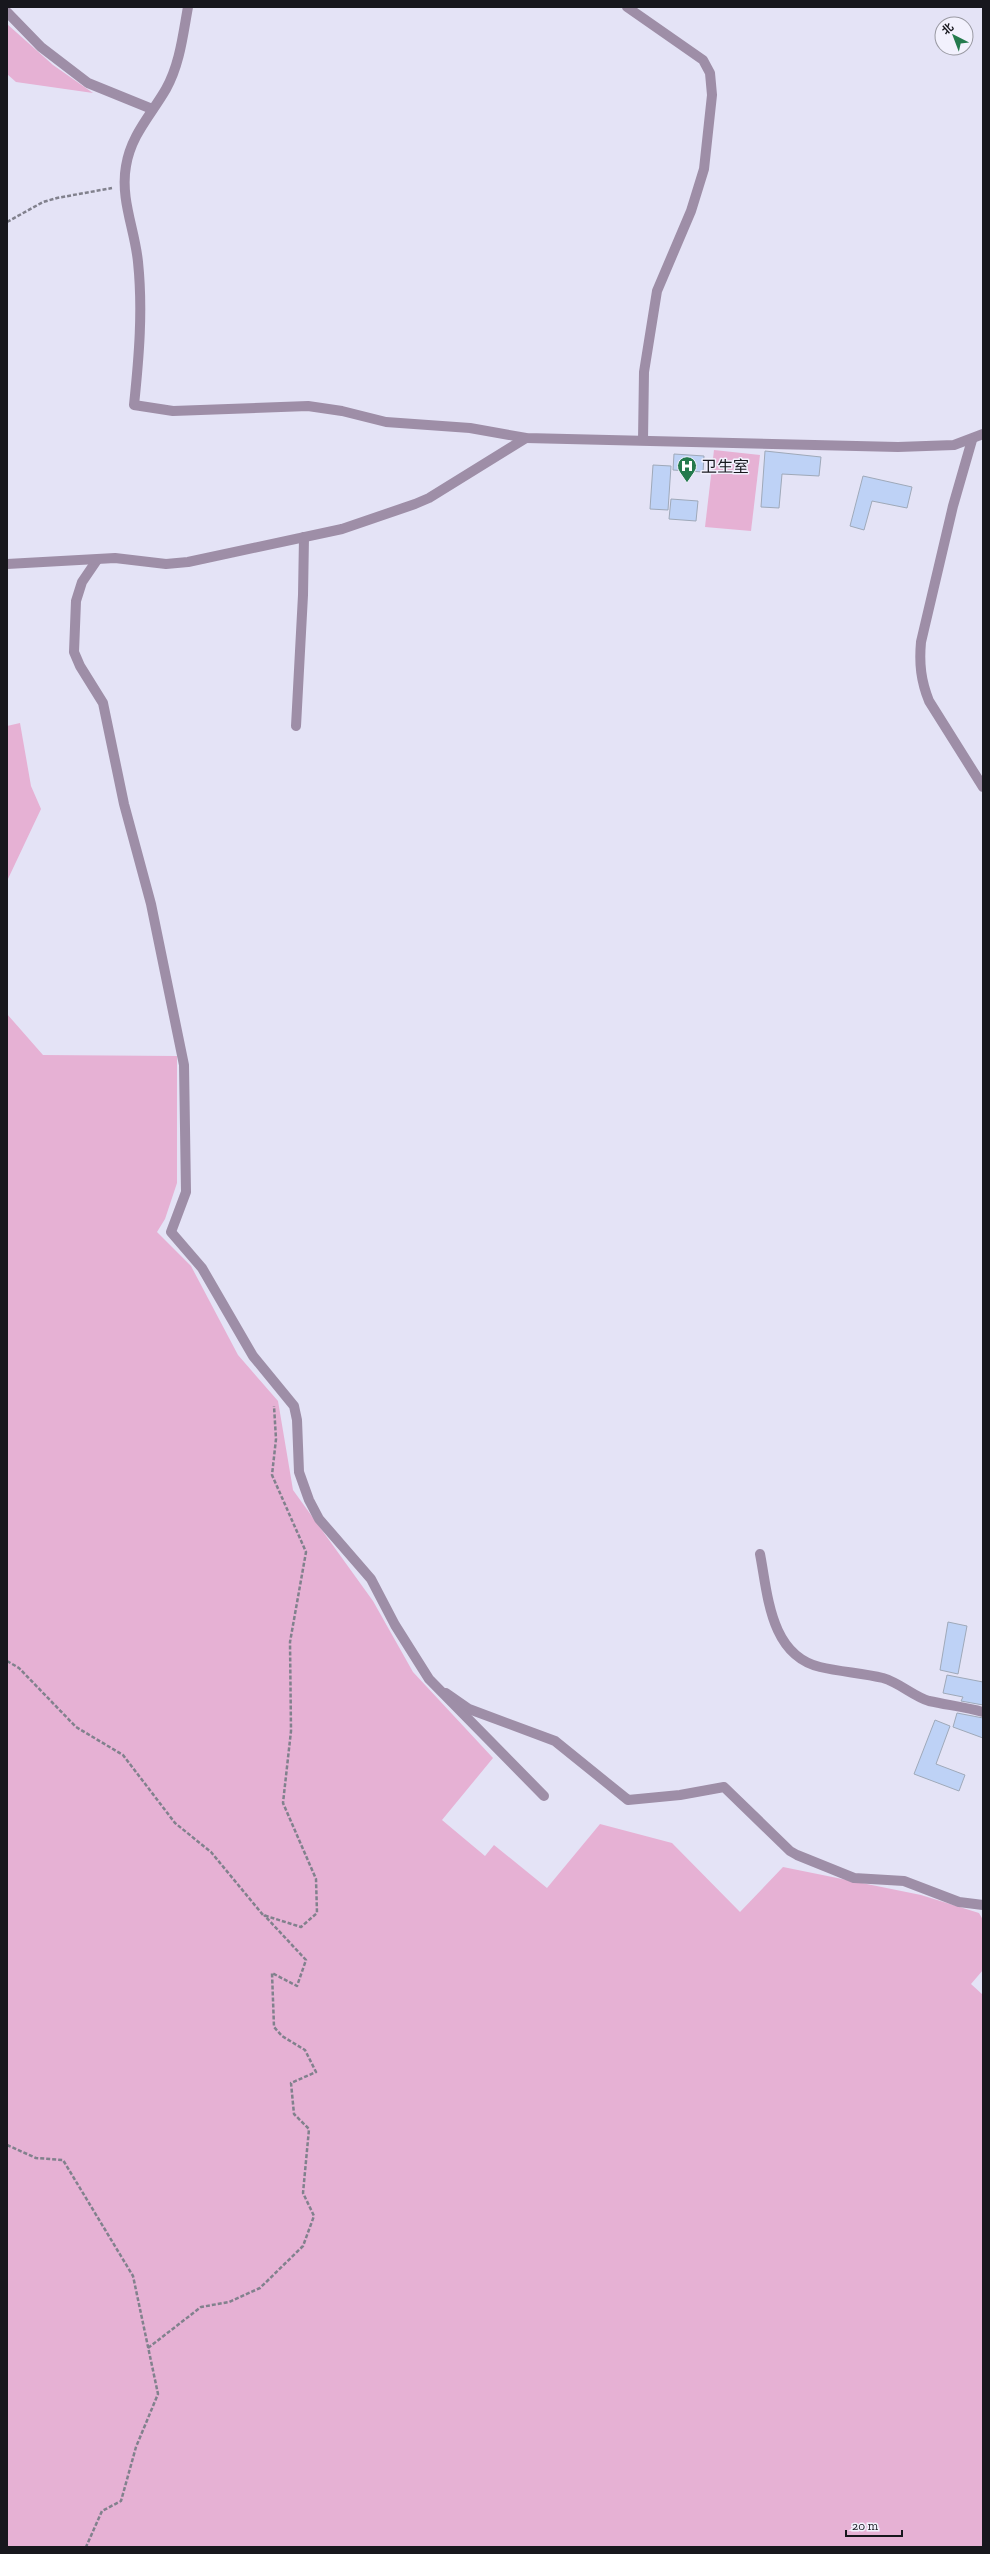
<svg xmlns="http://www.w3.org/2000/svg" width="990" height="2554" viewBox="0 0 990 2554" font-family="'Zilla Slab','Noto Sans SC',serif">
<style>
.green{fill:#e6b1d4}
.building{fill:#bed2f6;stroke:#9fa9b9}
.lines{fill:none;stroke-linecap:round;stroke-linejoin:round}
.path{stroke:#81818d;stroke-width:2.5;stroke-dasharray:4 2;stroke-linecap:butt}
.service{stroke:#9e8ea7;stroke-width:10}
.minor{stroke:#9e8ea7;stroke-width:10}
.labels{text-anchor:middle;stroke-width:3;stroke-linejoin:round;paint-order:stroke}
.poi-label{font-size:16px;fill:#17171d;stroke:#f2f1fd;text-anchor:start}
</style>
<rect width="100%" height="100%" fill="#e4e3f6"/>
<g class="green">
<path d="M 7,24 L 53,65 L 93,93 L 16,82 L 7,74 Z"/>
<path d="M 714,450 L 760,455 L 751,531 L 705,527 Z"/>
<path d="M 20,723 L 31,786 L 41,809 L 7,881 L 7,726 Z"/>
<path d="M 7,1014 L 43,1055 L 177,1056 L 177,1183 L 165,1219 L 157,1232 L 191,1266 L 238,1355 L 278,1401 L 293,1490 L 373,1601 L 413,1672 L 493,1758 L 442,1820 L 485,1856 L 494,1845 L 547,1888 L 600,1824 L 672,1843 L 740,1912 L 783,1867 L 921,1895 L 979,1913 L 983,1920 L 983,1970 L 971,1984 L 983,1995 L 983,2547 L 7,2547 Z"/>
</g>
<g class="building">
<path d="M 765,451 L 821,457 L 819,476 L 782,474 L 779,508 L 761,507 Z"/>
<path d="M 674,454 L 704,456 L 703,472 L 673,470 Z"/>
<path d="M 653,465 L 671,466 L 668,510 L 650,509 Z"/>
<path d="M 863,476 L 912,487 L 907,508 L 872,501 L 864,530 L 850,526 Z"/>
<path d="M 671,499 L 698,501 L 696,521 L 669,519 Z"/>
<path d="M 948,1622 L 967,1626 L 958,1674 L 940,1670 Z"/>
<path d="M 947,1675 L 983,1682 L 983,1705 L 961,1701 L 963,1697 L 943,1693 Z"/>
<path d="M 957,1713 L 983,1718 L 983,1738 L 953,1727 Z"/>
<path d="M 935,1720 L 950,1726 L 936,1764 L 965,1775 L 959,1791 L 914,1774 Z"/>
</g>
<g class="lines">
<g class="path">
<path d="M 7,222 L 43,202 L 57,198 L 112,188"/>
<path d="M 7,1661 L 19,1668 L 76,1727 L 123,1755 L 175,1823 L 211,1852 L 263,1915 L 301,1927 L 317,1913 L 316,1879 L 283,1803 L 291,1731 L 290,1642 L 306,1552 L 272,1475 L 276,1439 L 274,1406"/>
<path d="M 7,2145 L 36,2158 L 63,2160 L 133,2276 L 158,2394 L 136,2447 L 121,2501 L 102,2511 L 86,2547"/>
<path d="M 148,2348 L 201,2307 L 229,2302 L 260,2288 L 303,2246 L 314,2216 L 303,2193 L 309,2129 L 294,2114 L 291,2083 L 316,2072 L 305,2050 L 282,2036 L 274,2027 L 272,1973 L 297,1986 L 306,1960 L 264,1915"/>
</g>
<g class="service">
<path d="M 7,12 L 41,47 L 88,83 L 152,109"/>
<path d="M 296,726 L 303,595 L 304,537"/>
<path d="M 760,1554 C 768,1595 770,1655 820,1667 C 841,1672 862,1673 883,1678 C 900,1683 913,1696 929,1701 C 947,1705 965,1707 983,1712"/>
<path d="M 446,1693 L 469,1709 L 555,1741 L 628,1800 L 680,1795 L 724,1787 L 790,1851 L 797,1855 L 854,1878 L 904,1881 L 959,1902 L 983,1905"/>
</g>
<g class="minor">
<path d="M 188,7 C 183,34 180,64 166,89 C 151,115 131,135 126,166 C 120,199 135,230 138,262 C 143,310 139,357 134,405 L 173,411 L 308,406 L 342,411 L 386,422 L 470,428 L 526,438 L 898,447 L 954,445 L 983,434"/>
<path d="M 627,7 L 703,60 L 710,73 L 712,95 L 704,169 L 691,211 L 657,291 L 644,372 L 643,440"/>
<path d="M 972,440 L 953,506 L 921,642 C 919,664 921,681 929,701 L 983,787"/>
<path d="M 97,560 L 82,582 L 76,601 L 74,652 L 80,666 L 103,703 L 124,804 L 151,904 L 184,1065 L 186,1192 L 171,1232 L 202,1268 L 253,1356 L 294,1406 L 297,1420 L 299,1472 L 309,1500 L 319,1519 L 371,1579 L 395,1625 L 429,1679 L 544,1796"/>
<path d="M 7,564 L 115,558 L 166,564 L 188,562 L 342,529 L 415,504 L 429,498 L 526,438"/>
</g>
</g>
<defs>
<symbol id="hospital-pin" viewBox="-11 -11 22 30"><path d="M0 17L-7.5 6A9.5 9.5 0 1 1 7.5 6Z" fill="#247a4d" stroke="#f2f1fd"/><path d="M-5-5h3v3.5h4V-5h3V5h-3V1.5h-4V5h-3Z" fill="#fff"/></symbol>
</defs>
<g fill-rule="evenodd">
<use href="#hospital-pin" x="676" y="455" width="22" height="30"/>
</g>
<g class="labels">
<g class="poi-label">
<text x="701" y="472">卫生室</text>
</g>
</g>
<rect width="990" height="2554" fill="none" stroke="#17171d" stroke-width="16"/>
<g transform="translate(954 36) rotate(318)"><circle r="19" fill="#f2f1fd" stroke="#9a9aa3"/>
<path d="M0-3L7 15L0 10L-7 15Z" fill="#247a4d"/>
<text y="-6" font-size="11" font-weight="bold" text-anchor="middle" fill="#17171d">北</text>
</g>
<path d="M846 2530v6h56v-6" fill="none" stroke="#17171d" stroke-width="2"/>
<text x="852" y="2530" font-size="12" fill="#17171d" stroke="#f2f1fd" stroke-width="3" paint-order="stroke">20 m</text>
</svg>
